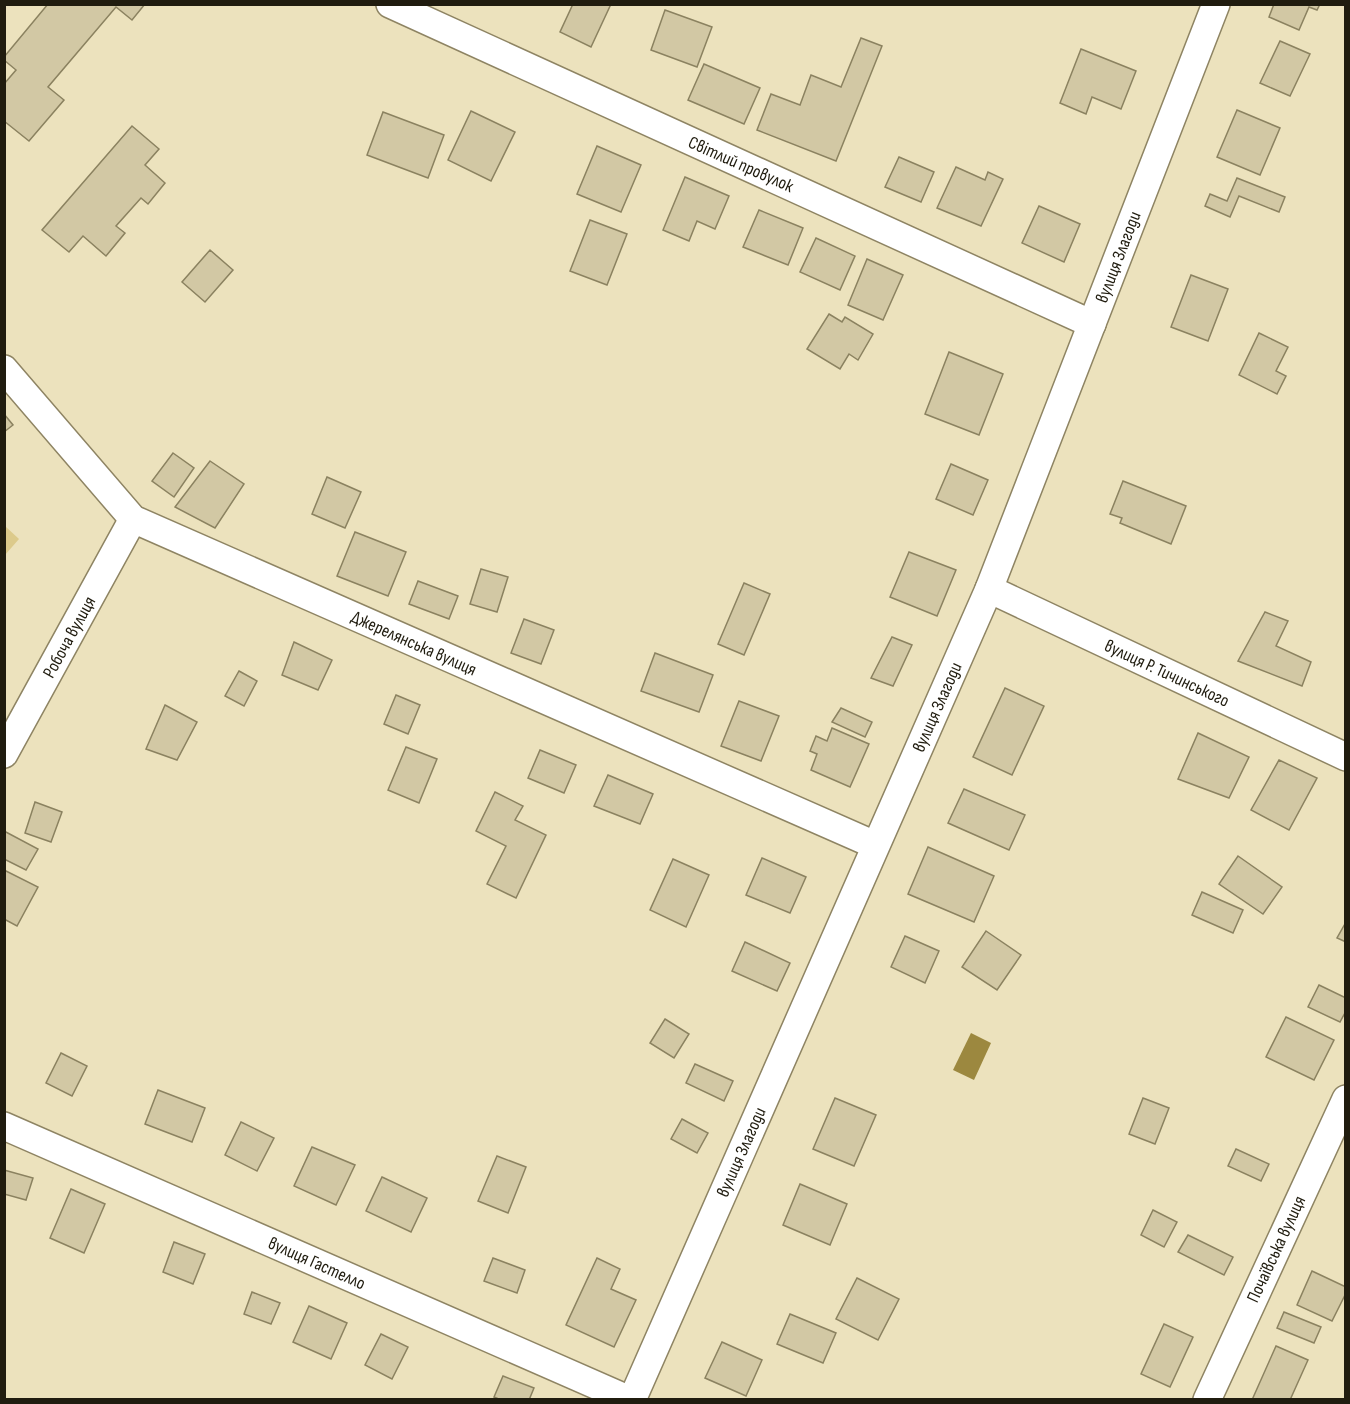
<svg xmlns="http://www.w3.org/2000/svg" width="1350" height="1404" viewBox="0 0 1350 1404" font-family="'Sofia Sans Condensed',sans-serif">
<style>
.green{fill:#dcca8b}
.water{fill:#9c883f}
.building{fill:#d2c8a4;stroke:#8b8260;stroke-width:1.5}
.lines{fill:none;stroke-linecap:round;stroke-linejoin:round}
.minor-casing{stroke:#8e8463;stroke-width:30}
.minor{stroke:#fff;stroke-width:27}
.labels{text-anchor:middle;stroke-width:6;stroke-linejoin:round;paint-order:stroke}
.street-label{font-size:18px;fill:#201c0f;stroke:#fff}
</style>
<rect width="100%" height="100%" fill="#ece2bd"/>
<path class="green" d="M 5,526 L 19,539 L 5,555 Z"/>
<path class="water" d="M 971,1033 L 991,1043 L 974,1080 L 953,1070 Z"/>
<g class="building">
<path d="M 48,4 L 145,4 L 132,20 L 116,7 L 48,87 L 64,100 L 29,141 L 4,121 L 4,84 L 16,70 L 4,60 L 4,57 Z"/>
<path d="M 573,4 L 611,4 L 591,47 L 560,32 Z"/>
<path d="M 1274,4 L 1320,4 L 1317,10 L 1309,7 L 1299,30 L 1269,17 Z"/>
<path d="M 665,10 L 712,27 L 697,67 L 651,50 Z"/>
<path d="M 861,38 L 882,46 L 836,161 L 757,130 L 771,94 L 800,105 L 811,75 L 841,87 Z"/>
<path d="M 1280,41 L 1310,54 L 1290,96 L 1260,83 Z"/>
<path d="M 1081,49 L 1136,71 L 1121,109 L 1092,97 L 1086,114 L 1060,103 Z"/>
<path d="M 704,64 L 760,88 L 744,124 L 688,100 Z"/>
<path d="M 1237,110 L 1280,128 L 1260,175 L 1217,157 Z"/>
<path d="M 471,111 L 515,132 L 491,181 L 448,160 Z"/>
<path d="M 383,112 L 444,135 L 428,178 L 367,155 Z"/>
<path d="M 132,126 L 159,149 L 145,165 L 165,183 L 148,204 L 141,198 L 116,226 L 125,233 L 106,256 L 83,236 L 69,252 L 42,230 Z"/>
<path d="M 597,146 L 641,165 L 621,212 L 577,194 Z"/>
<path d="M 899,157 L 934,172 L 921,202 L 885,187 Z"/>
<path d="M 956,167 L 985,180 L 988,172 L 1003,179 L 981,226 L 937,208 Z"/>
<path d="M 685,177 L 729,196 L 715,229 L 697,221 L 689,241 L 663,230 Z"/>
<path d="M 1237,178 L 1285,197 L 1279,212 L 1239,196 L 1230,217 L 1205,206 L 1210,194 L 1227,201 Z"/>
<path d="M 1039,206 L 1080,224 L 1064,262 L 1022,243 Z"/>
<path d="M 759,210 L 803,228 L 788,265 L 743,247 Z"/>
<path d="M 590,220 L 627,234 L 607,285 L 570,271 Z"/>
<path d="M 816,238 L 855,256 L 840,290 L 800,272 Z"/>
<path d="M 210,250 L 233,270 L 205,302 L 182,282 Z"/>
<path d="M 867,259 L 903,275 L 883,320 L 848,305 Z"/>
<path d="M 1191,275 L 1228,289 L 1208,341 L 1171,327 Z"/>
<path d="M 829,314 L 842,322 L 845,317 L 873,334 L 858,360 L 849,354 L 840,369 L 807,349 Z"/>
<path d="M 1259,333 L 1288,347 L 1276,371 L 1286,376 L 1277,394 L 1239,375 Z"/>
<path d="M 949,352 L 1003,374 L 979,435 L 925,414 Z"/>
<path d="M 4,414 L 13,425 L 4,432 Z"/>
<path d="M 173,453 L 194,468 L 174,497 L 152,481 Z"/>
<path d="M 210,461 L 244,484 L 215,528 L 175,507 Z"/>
<path d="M 951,464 L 988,480 L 973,515 L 936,499 Z"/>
<path d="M 327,477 L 361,492 L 345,528 L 312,514 Z"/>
<path d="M 1123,481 L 1186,506 L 1171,544 L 1120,523 L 1122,518 L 1110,514 Z"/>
<path d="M 355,532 L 406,552 L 388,596 L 337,576 Z"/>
<path d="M 909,552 L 956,570 L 937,616 L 890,597 Z"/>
<path d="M 481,569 L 508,577 L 497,612 L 470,604 Z"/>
<path d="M 418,581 L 458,596 L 449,619 L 409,604 Z"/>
<path d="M 744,583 L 770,594 L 744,655 L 718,644 Z"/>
<path d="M 1265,612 L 1288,621 L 1276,646 L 1311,662 L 1302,686 L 1238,661 Z"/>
<path d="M 524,619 L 554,630 L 541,664 L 511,653 Z"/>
<path d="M 892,637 L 912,645 L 893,686 L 871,678 Z"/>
<path d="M 294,642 L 332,660 L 318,690 L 282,675 Z"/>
<path d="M 655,653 L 713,675 L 699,712 L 641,691 Z"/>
<path d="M 239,671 L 257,681 L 244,706 L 225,696 Z"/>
<path d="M 1005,688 L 1044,706 L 1012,775 L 973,757 Z"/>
<path d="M 396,695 L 420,705 L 408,734 L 384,724 Z"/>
<path d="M 739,701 L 779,716 L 761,761 L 721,746 Z"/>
<path d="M 165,705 L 197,722 L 177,760 L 146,749 Z"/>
<path d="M 841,708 L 872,722 L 865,737 L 832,722 Z"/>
<path d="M 832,728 L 869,744 L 850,787 L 811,770 L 817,754 L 810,751 L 816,736 L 827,741 Z"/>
<path d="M 1198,733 L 1249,757 L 1229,798 L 1178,779 Z"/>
<path d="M 406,747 L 437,759 L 419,803 L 388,790 Z"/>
<path d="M 540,750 L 576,765 L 564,793 L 528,778 Z"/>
<path d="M 1279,760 L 1317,778 L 1289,830 L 1251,810 Z"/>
<path d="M 608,775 L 653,794 L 640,824 L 594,806 Z"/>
<path d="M 964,789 L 1025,815 L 1009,850 L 948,823 Z"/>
<path d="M 495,792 L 523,806 L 515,820 L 546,835 L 516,898 L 487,884 L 506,846 L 476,831 Z"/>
<path d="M 35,802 L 62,812 L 51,842 L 25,833 Z"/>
<path d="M 4,831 L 38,849 L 26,870 L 4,859 Z"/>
<path d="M 928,847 L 994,876 L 974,922 L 908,894 Z"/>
<path d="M 1238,856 L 1282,887 L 1263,914 L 1219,884 Z"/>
<path d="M 762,858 L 806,877 L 790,913 L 746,895 Z"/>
<path d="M 673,859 L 709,875 L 686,927 L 650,910 Z"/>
<path d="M 4,870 L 38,887 L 17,926 L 4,919 Z"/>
<path d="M 1202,892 L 1243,910 L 1233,933 L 1192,915 Z"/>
<path d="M 1346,922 L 1346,942 L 1337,938 Z"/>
<path d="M 986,931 L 1021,955 L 997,990 L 962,967 Z"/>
<path d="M 905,936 L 939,951 L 925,983 L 891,967 Z"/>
<path d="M 745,942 L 790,963 L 777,991 L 732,971 Z"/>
<path d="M 1319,985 L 1346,998 L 1346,1011 L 1340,1022 L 1308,1007 Z"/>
<path d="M 1286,1017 L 1334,1040 L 1314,1080 L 1266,1057 Z"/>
<path d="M 665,1019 L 689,1034 L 674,1058 L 650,1043 Z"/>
<path d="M 61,1053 L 87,1066 L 72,1096 L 46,1083 Z"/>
<path d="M 695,1064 L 733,1081 L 724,1101 L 686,1083 Z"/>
<path d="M 158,1090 L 205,1108 L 192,1142 L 145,1124 Z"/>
<path d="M 835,1098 L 876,1115 L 854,1166 L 813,1149 Z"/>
<path d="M 1143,1098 L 1169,1108 L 1155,1144 L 1129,1134 Z"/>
<path d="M 682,1119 L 708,1133 L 697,1153 L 671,1139 Z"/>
<path d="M 241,1122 L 274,1138 L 257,1171 L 225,1155 Z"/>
<path d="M 312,1147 L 355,1165 L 336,1205 L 294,1186 Z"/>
<path d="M 1236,1149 L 1269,1164 L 1261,1181 L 1228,1166 Z"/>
<path d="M 497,1156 L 526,1167 L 508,1213 L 478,1201 Z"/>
<path d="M 4,1170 L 33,1178 L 26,1200 L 4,1194 Z"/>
<path d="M 382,1177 L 427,1198 L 411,1232 L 366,1211 Z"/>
<path d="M 800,1184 L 847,1204 L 830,1245 L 783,1225 Z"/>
<path d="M 71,1189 L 105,1204 L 84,1253 L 50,1238 Z"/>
<path d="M 1153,1210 L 1177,1222 L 1164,1247 L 1141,1235 Z"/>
<path d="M 1188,1235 L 1233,1257 L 1224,1275 L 1178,1252 Z"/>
<path d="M 174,1242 L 205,1254 L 193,1284 L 163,1272 Z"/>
<path d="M 493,1258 L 525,1270 L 517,1293 L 484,1281 Z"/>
<path d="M 597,1258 L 620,1269 L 611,1289 L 636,1300 L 614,1347 L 566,1325 Z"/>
<path d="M 1312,1271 L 1346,1287 L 1346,1293 L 1332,1321 L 1297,1305 Z"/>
<path d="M 857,1278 L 899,1299 L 878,1340 L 836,1319 Z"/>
<path d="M 252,1292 L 280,1303 L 271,1324 L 244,1314 Z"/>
<path d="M 309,1306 L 347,1323 L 331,1359 L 293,1342 Z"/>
<path d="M 1284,1312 L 1321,1327 L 1314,1343 L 1277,1328 Z"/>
<path d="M 790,1314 L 836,1333 L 823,1363 L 777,1344 Z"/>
<path d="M 1164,1324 L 1193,1337 L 1170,1387 L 1141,1374 Z"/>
<path d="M 381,1334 L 408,1347 L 392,1379 L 365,1365 Z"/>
<path d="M 722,1342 L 762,1360 L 746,1396 L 705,1378 Z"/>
<path d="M 1276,1346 L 1308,1360 L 1290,1400 L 1252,1400 Z"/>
<path d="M 503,1376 L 534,1388 L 529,1400 L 501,1400 L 494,1397 Z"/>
</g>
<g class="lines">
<defs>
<g id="minor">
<path d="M 390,4 L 1092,324"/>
<path d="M 4,369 L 133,519 L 875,845"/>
<path d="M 989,589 L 1346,757"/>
<path d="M 4,754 L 133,519"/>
<path d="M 4,1126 L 630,1400"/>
<path d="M 632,1400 L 989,589 L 1216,4"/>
<path d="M 1207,1400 L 1346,1099"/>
</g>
</defs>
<use href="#minor" class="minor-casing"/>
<use href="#minor" class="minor"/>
</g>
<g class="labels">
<g class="street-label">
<text transform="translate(741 164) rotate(24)" y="6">Світлий провулок</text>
<text transform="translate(1118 257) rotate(-69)" y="6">вулиця Злагоди</text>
<text transform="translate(69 637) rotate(-61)" y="6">Робоча вулиця</text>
<text transform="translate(414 643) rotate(24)" y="6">Джерелянська вулиця</text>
<text transform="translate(1167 673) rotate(25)" y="6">вулиця Р. Тичинського</text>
<text transform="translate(937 707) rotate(-66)" y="6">вулиця Злагоди</text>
<text transform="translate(741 1152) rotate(-66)" y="6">вулиця Злагоди</text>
<text transform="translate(1276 1249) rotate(-65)" y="6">Почаївська вулиця</text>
<text transform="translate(317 1263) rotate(24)" y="6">вулиця Гастелло</text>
</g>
</g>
<rect width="1350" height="1404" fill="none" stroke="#201c0f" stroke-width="12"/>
</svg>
